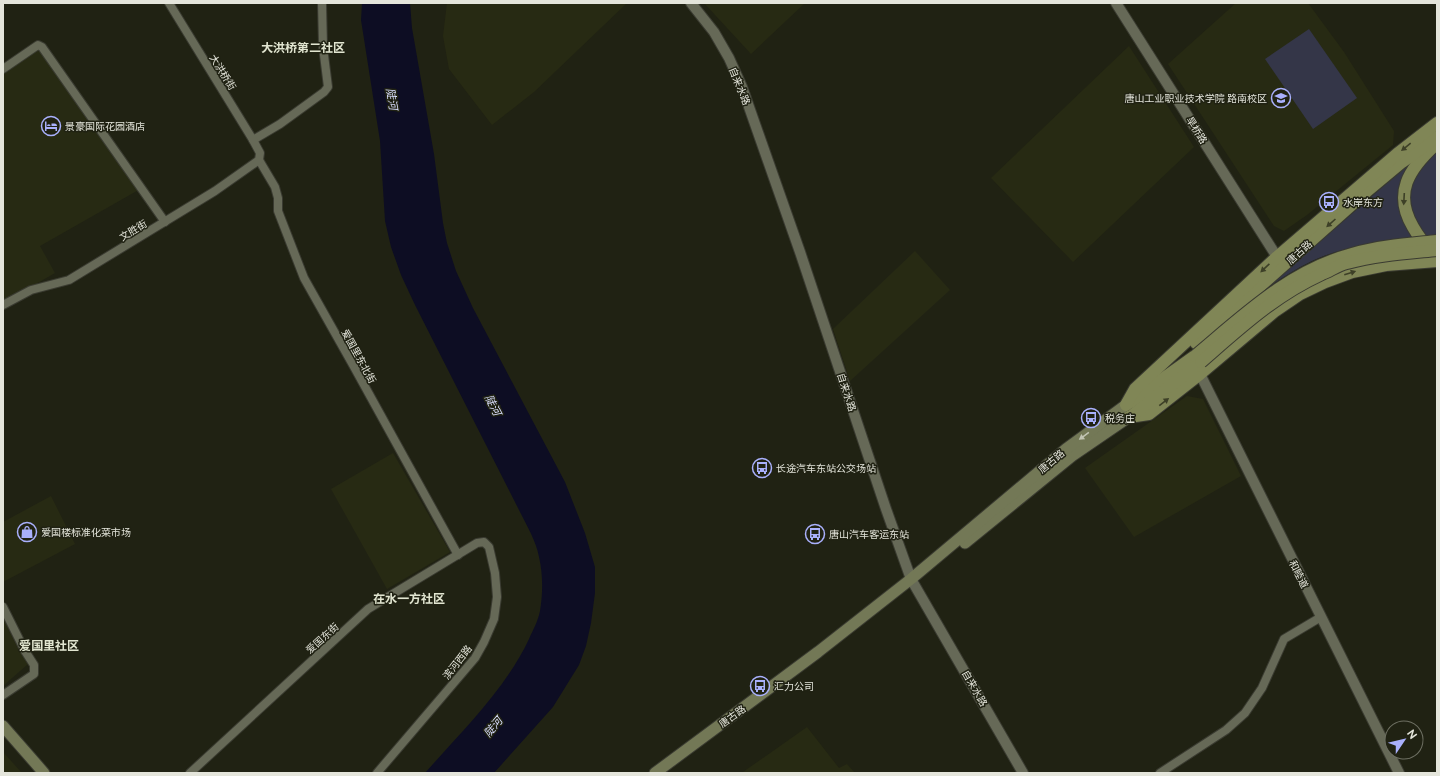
<svg xmlns="http://www.w3.org/2000/svg" width="1440" height="776" viewBox="0 0 1440 776" font-family="Raleway,'Noto Sans SC',sans-serif">
<style>
.built{fill:#272a13}
.green{fill:#343648}
.water{fill:#0d0d23}
.lines{fill:none;stroke-linecap:round;stroke-linejoin:round}
.minor-casing{stroke:#3a3b31;stroke-width:10}
.tertiary-casing{stroke:#3a3b31;stroke-width:12}
.secondary-casing{stroke:#3a3b31;stroke-width:13}
.primary-casing{stroke:#3a3b31;stroke-width:14}
.minor{stroke:#666957;stroke-width:8}
.tertiary{stroke:#666957;stroke-width:10}
.secondary{stroke:#737856;stroke-width:11}
.primary{stroke:#808656;stroke-width:12}
.primary-bridge-casing{stroke:#3a3b31;stroke-width:14;stroke-linecap:butt}
.primary-bridge{stroke:#808656;stroke-width:12}
.oneway{fill:#3d4027}
.oneway2{fill:#c2c4b3}
.labels{text-anchor:middle;stroke-width:3;stroke-linejoin:round;paint-order:stroke}
.street-label{font-size:10px;fill:#e4e5db;stroke:#202213}
.poi-label{font-size:10px;fill:#e4e5db;stroke:#202213;text-anchor:start}
.water-label{font-size:11px;font-style:italic;fill:#dadeff;stroke:#202213}
.quarter-label{font-size:12px;font-weight:bold;fill:#e1e5d0;stroke:#202213}
</style>
<rect width="100%" height="100%" fill="#202213"/>
<g class="built">
<path d="M 447,3 L 627,3 L 534,92 L 492,125 L 449,69 L 443,36 Z"/>
<path d="M 704,3 L 805,3 L 751,54 Z"/>
<path d="M 1236,3 L 1308,3 L 1344,52 L 1394,131 L 1393,145 L 1307,215 L 1284,231 L 1274,226 L 1168,64 Z"/>
<path d="M 39,40 L 142,188 L 40,246 L 55,273 L 3,303 L 3,64 Z"/>
<path d="M 1129,46 L 1194,147 L 1073,262 L 991,178 Z"/>
<path d="M 915,251 L 950,290 L 850,381 L 833,329 Z"/>
<path d="M 1187,396 L 1203,399 L 1241,476 L 1134,537 L 1085,468 Z"/>
<path d="M 393,453 L 450,552 L 387,589 L 331,489 Z"/>
<path d="M 51,496 L 75,544 L 3,582 L 3,522 Z"/>
<path d="M 3,617 L 28,664 L 3,686 Z"/>
<path d="M 807,727 L 839,768 L 847,764 L 855,773 L 743,772 Z"/>
<path d="M 3,752 L 4,753 L 22,773 L 3,773 Z"/>
</g>
<g class="green">
<path d="M 1309,29 L 1357,98 L 1313,129 L 1265,59 Z"/>
<path d="M 1437,152 L 1437,236 L 1423,237 L 1411,216 L 1407,187 L 1427,159 Z"/>
<path d="M 1410,163 C 1392,195 1398,207 1414,238 C 1379,243 1342,246 1310,262 C 1294,270 1278,280 1263,291 Z"/>
</g>
<path class="water" d="M 362,3 L 410,3 L 412,28 L 434,154 L 443,223 L 447,243 L 456,271 L 473,308 L 565,482 L 585,533 L 595,567 L 595,593 L 591,623 L 586,646 L 579,665 L 553,707 L 494,773 L 425,773 C 462,731 505,690 529,639 C 533,630 538,621 540,611 C 543,593 543,574 539,557 C 536,541 527,526 520,512 L 415,305 L 401,275 L 391,247 L 385,221 L 380,141 L 361,20 Z"/>
<g class="lines">
<defs>
<g id="minor">
<path d="M 3,69 L 38,45 L 42,47 L 165,222"/>
<path d="M 253,140 L 280,124 L 324,92 L 328,87 L 323,47 L 322,3"/>
<path d="M 259,160 L 275,187 L 278,198 L 278,211 L 304,278 L 353,365 L 458,555"/>
<path d="M 3,305 L 31,290 L 69,280 L 215,191 L 259,160 L 260,153 L 253,140 L 169,3"/>
<path d="M 3,607 L 25,651 L 34,665 L 34,674 L 3,695"/>
<path d="M 190,773 L 368,609 L 477,543 L 484,542 L 489,547 L 495,573 L 497,597 L 494,619 L 484,642 L 475,658 L 377,773"/>
<path d="M 1160,773 L 1226,730 L 1245,713 L 1262,688 L 1284,639 L 1321,617"/>
</g>
<g id="tertiary">
<path d="M 691,3 L 714,32 L 729,58 L 742,87 L 800,252 L 886,509 L 911,579 L 1023,773"/>
<path d="M 1116,3 L 1277,257"/>
<path d="M 1200,374 L 1399,773"/>
</g>
<g id="secondary">
<path d="M 965,543 L 1072,456 L 1129,417"/>
<path d="M 3,726 L 44,773"/>
<path d="M 655,773 L 818,652 L 911,579 L 1066,449 L 1126,405"/>
</g>
<g id="primary">
<path d="M 1430,249 C 1423,243 1417,234 1413,227 C 1393,193 1409,169 1435,145"/>
<path d="M 1196,343 L 1366,192 L 1402,162 L 1437,137"/>
<path d="M 1129,403 L 1195,356"/>
<path d="M 1126,405 L 1135,389 L 1277,257 L 1397,154 L 1437,123"/>
<path d="M 1129,417 L 1149,414 L 1200,374 L 1275,311 L 1300,294 L 1325,282 L 1352,272 L 1386,265 L 1437,261"/>
<path d="M 1130,417 L 1201,362"/>
</g>
</defs>
<use href="#minor" class="minor-casing"/>
<use href="#tertiary" class="tertiary-casing"/>
<use href="#secondary" class="secondary-casing"/>
<use href="#primary" class="primary-casing"/>
<use href="#minor" class="minor"/>
<use href="#tertiary" class="tertiary"/>
<use href="#secondary" class="secondary"/>
<use href="#primary" class="primary"/>
<defs>
<g id="primary-bridge">
<path d="M 1195,356 C 1244,315 1289,271 1352,254 C 1380,246 1409,244 1437,241"/>
<path d="M 1201,362 C 1240,328 1274,296 1322,274 C 1330,271 1338,265 1347,263 C 1376,255 1407,253 1437,250"/>
</g>
</defs>
<use href="#primary-bridge" class="primary-bridge-casing"/>
<use href="#primary-bridge" class="primary-bridge"/>
</g>
<defs><path id="oneway-solid" d="M-6-.8H1V-3.2L6.5 0L1 3.2V.8H-6Z"/></defs>
<g class="oneway">
<use href="#oneway-solid" transform="translate(1406 147) rotate(141)"/>
<use href="#oneway-solid" transform="translate(1404 199) rotate(93)"/>
<use href="#oneway-solid" transform="translate(1331 223) rotate(138)"/>
<use href="#oneway-solid" transform="translate(1265 268) rotate(137)"/>
<use href="#oneway-solid" transform="translate(1350 273) rotate(-17)"/>
<use href="#oneway-solid" transform="translate(1164 402) rotate(-38)"/>
</g>
<use class="oneway2" href="#oneway-solid" transform="translate(1084 436) rotate(144)"/>
<defs>
<symbol id="university-ring" viewBox="-11 -11 22 22"><circle r="9.5" fill="#202213" stroke="#a9b0fc" stroke-width="1.5"/><path d="M0-5L7-2L0 1L-7-2ZM-4 1L0 2.5L4 1V4Q0 6-4 4Z" fill="#a9b0fc"/></symbol>
<symbol id="hotel-ring" viewBox="-11 -11 22 22"><circle r="9.5" fill="#202213" stroke="#a9b0fc" stroke-width="1.5"/><path d="M-6-4.5h1.5V1H6V5H4.5V3h-9V5H-6ZM-4 0a1.8 1.8 0 1 1 3.6 0ZM.5 0V-2.5h3Q6-2.5 6 0Z" fill="#a9b0fc"/></symbol>
<symbol id="bus-ring" viewBox="-11 -11 22 22"><circle r="9.5" fill="#202213" stroke="#a9b0fc" stroke-width="1.5"/><path d="M-5-6H5V4H4V6H2V4H-2V6H-4V4H-5ZM-3.5-4V0h7V-4ZM-3.5 1.2v1.5H-2V1.2ZM2 1.2v1.5H3.5V1.2Z" fill="#a9b0fc"/></symbol>
<symbol id="shop-ring" viewBox="-11 -11 22 22"><circle r="9.5" fill="#202213" stroke="#a9b0fc" stroke-width="1.5"/><path d="M-5-2.5h2.3a2.7 3.5 0 0 1 5.4 0H5L5.5 6h-11ZM-1.5-2.5h3a1.5 2.3 0 0 0-3 0Z" fill="#a9b0fc"/></symbol>
</defs>
<g fill-rule="evenodd">
<use href="#university-ring" x="1270" y="87" width="22" height="22"/>
<use href="#hotel-ring" x="40" y="115" width="22" height="22"/>
<use href="#bus-ring" x="1318" y="191" width="22" height="22"/>
<use href="#bus-ring" x="1080" y="407" width="22" height="22"/>
<use href="#bus-ring" x="751" y="457" width="22" height="22"/>
<use href="#shop-ring" x="16" y="521" width="22" height="22"/>
<use href="#bus-ring" x="804" y="523" width="22" height="22"/>
<use href="#bus-ring" x="749" y="675" width="22" height="22"/>
</g>
<g class="labels">
<g class="street-label">
<text transform="translate(223 72) rotate(58)" y="4">大洪桥街</text>
<text transform="translate(740 86) rotate(68)" y="4">自来水路</text>
<text transform="translate(1197 130) rotate(58)" y="4">旱桥路</text>
<text transform="translate(133 230) rotate(-31)" y="4">文胜街</text>
<text transform="translate(1299 252) rotate(-42)" y="4">唐古路</text>
<text transform="translate(359 356) rotate(61)" y="4">爱国里东北街</text>
<text transform="translate(847 392) rotate(72)" y="4">自来水路</text>
<text transform="translate(1051 461) rotate(-40)" y="4">唐古路</text>
<text transform="translate(1299 574) rotate(63)" y="4">和睦道</text>
<text transform="translate(322 638) rotate(-42)" y="4">爱国东街</text>
<text transform="translate(457 662) rotate(-52)" y="4">滨河西路</text>
<text transform="translate(975 688) rotate(60)" y="4">自来水路</text>
<text transform="translate(732 716) rotate(-36)" y="4">唐古路</text>
</g>
<g class="poi-label">
<text x="1267" y="102" text-anchor="end">唐山工业职业技术学院 路南校区</text>
<text x="65" y="130">景豪国际花园酒店</text>
<text x="1343" y="206">水岸东方</text>
<text x="1105" y="422">税务庄</text>
<text x="776" y="472">长途汽车东站公交场站</text>
<text x="41" y="536">爱国楼标准化菜市场</text>
<text x="829" y="538">唐山汽车客运东站</text>
<text x="774" y="690">汇力公司</text>
</g>
<g class="water-label">
<text transform="translate(392 99) rotate(80)" y="4">陡河</text>
<text transform="translate(493 405) rotate(63)" y="4">陡河</text>
<text transform="translate(493 727) rotate(-50)" y="4">陡河</text>
</g>
<g class="quarter-label">
<text x="303" y="52">大洪桥第二社区</text>
<text x="409" y="603">在水一方社区</text>
<text x="49" y="650">爱国里社区</text>
</g>
</g>
<rect width="1440" height="776" fill="none" stroke="#e4e5db" stroke-width="8"/>
<g transform="translate(1404 740) rotate(55)"><circle r="19" fill="#202213" stroke="#6e7063"/>
<path d="M0-3L7 15L0 10L-7 15Z" fill="#a9b0fc"/>
<text y="-6" font-size="11" font-weight="bold" text-anchor="middle" fill="#e4e5db">N</text>
</g>
</svg>
